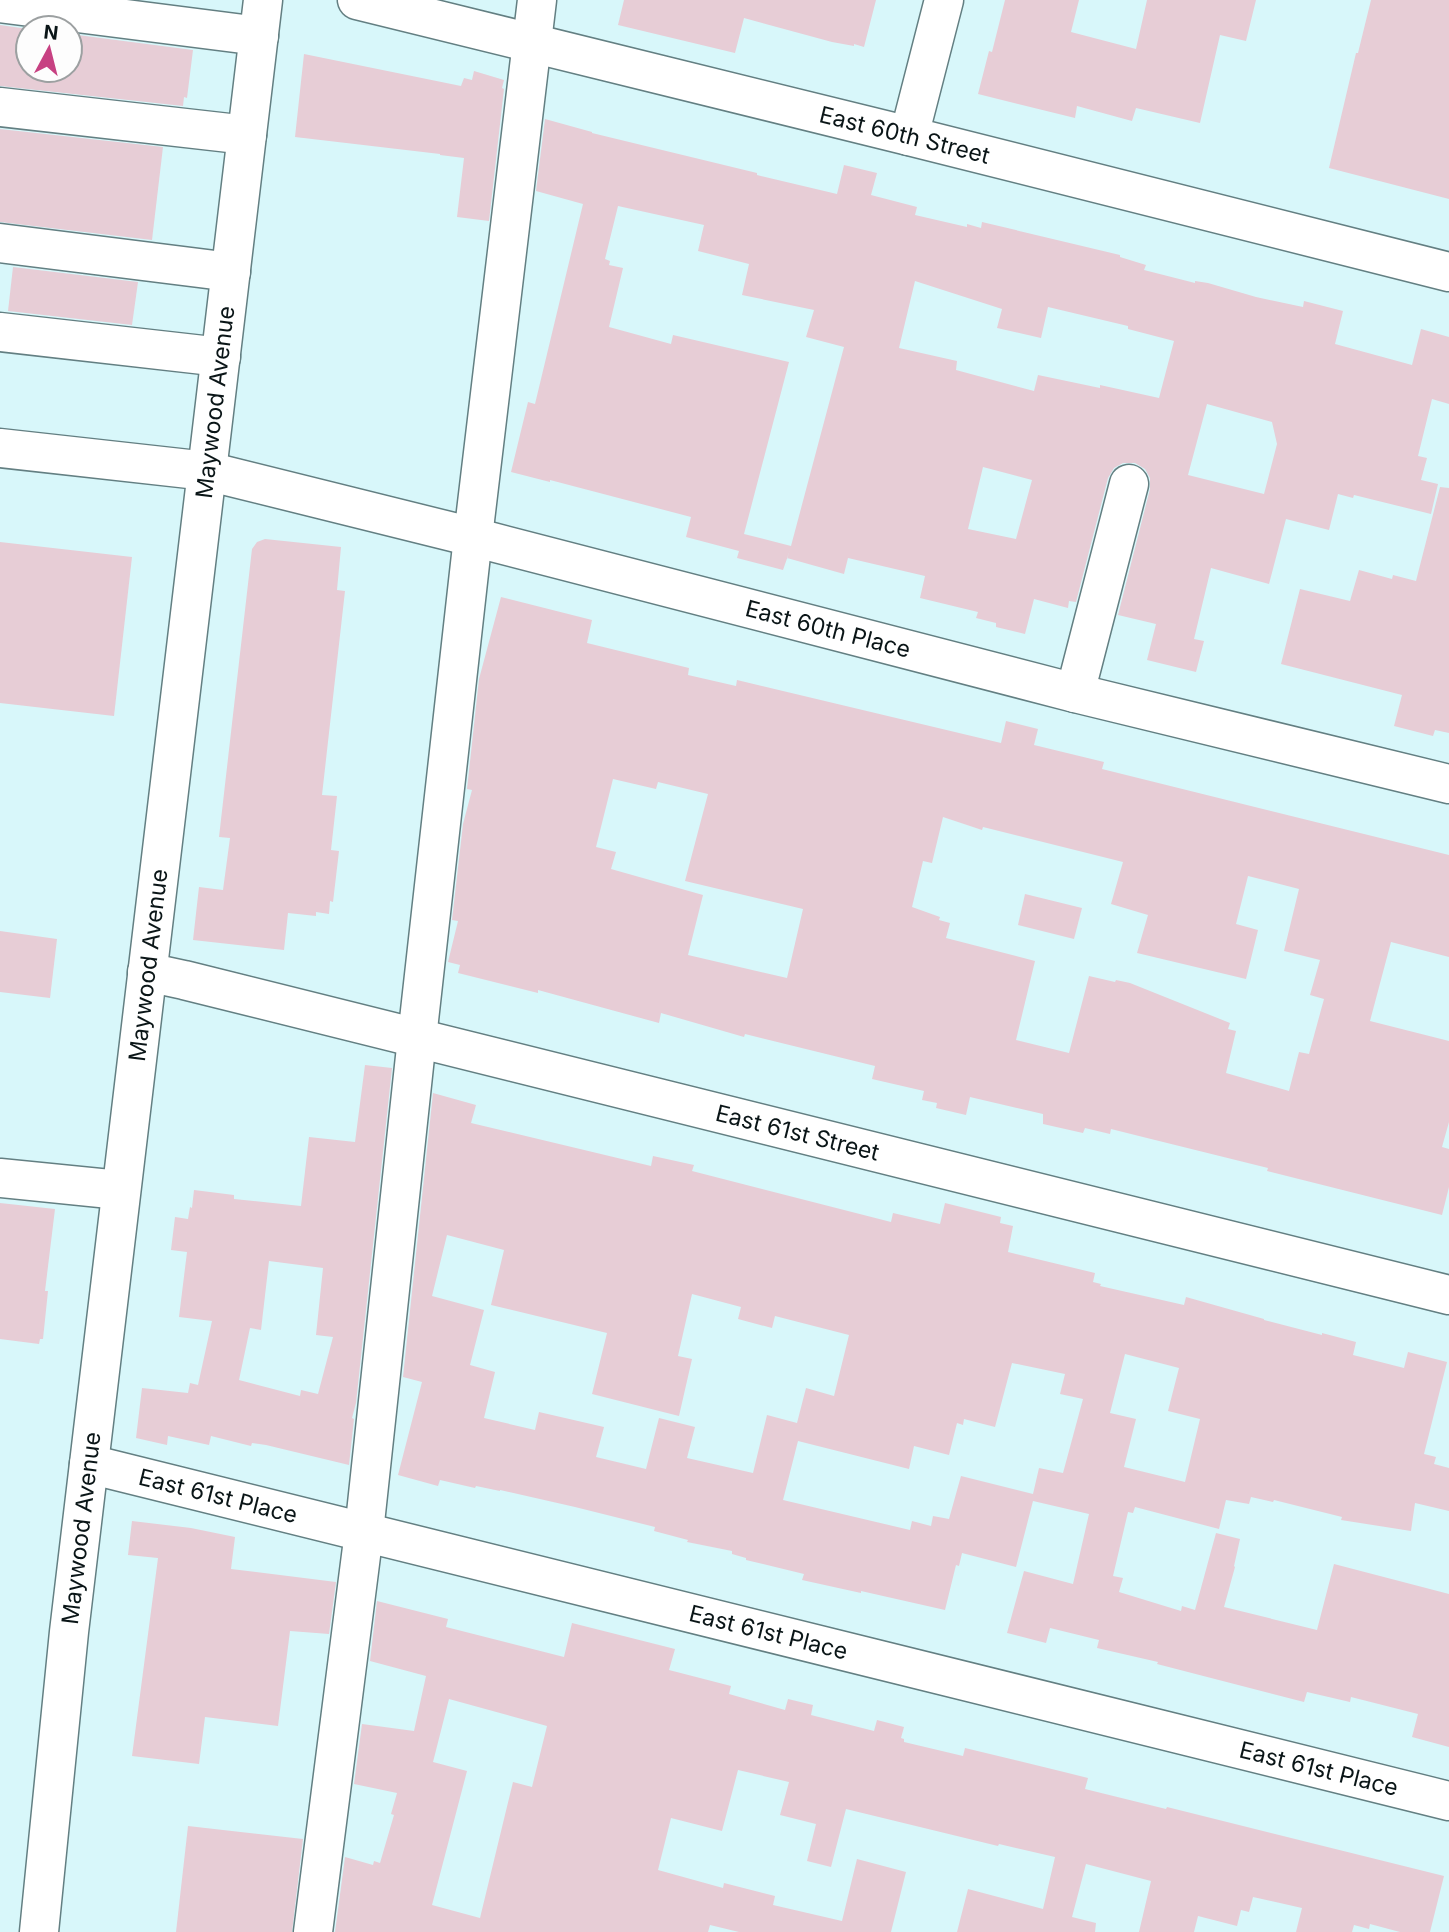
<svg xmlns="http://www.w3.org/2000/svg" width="1449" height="1932" viewBox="0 0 1449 1932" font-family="Inter,sans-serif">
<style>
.building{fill:#e7cdd6;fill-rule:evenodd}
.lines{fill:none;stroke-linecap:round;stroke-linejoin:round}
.minor-casing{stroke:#637f82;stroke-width:41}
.minor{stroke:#fff;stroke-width:38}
.labels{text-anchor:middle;stroke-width:6;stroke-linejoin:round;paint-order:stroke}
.street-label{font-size:23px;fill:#0a1517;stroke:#fdfdfd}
</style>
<rect width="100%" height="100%" fill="#d8f7fa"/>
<g class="building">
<path d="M 624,0 L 876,0 L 864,47 L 854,44 L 854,46 L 832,42 L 744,18 L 735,53 L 618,25 Z"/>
<path d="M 1005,0 L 1079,0 L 1071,32 L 1136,49 L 1147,0 L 1256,0 L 1246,41 L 1220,35 L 1200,123 L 1136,108 L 1132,121 L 1077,106 L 1075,118 L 978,94 L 989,51 L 992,52 Z"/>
<path d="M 1371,0 L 1449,0 L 1449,199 L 1329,168 L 1356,53 L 1358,53 Z"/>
<path d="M 0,25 L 28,29 L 28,70 L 70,70 L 70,34 L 193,50 L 187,98 L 184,97 L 183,106 L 0,86 Z"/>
<path d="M 304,54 L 461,86 L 464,78 L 472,80 L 474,71 L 504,80 L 502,88 L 504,89 L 489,221 L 457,217 L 464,158 L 440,155 L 440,154 L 295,137 Z"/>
<path d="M 545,119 L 592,132 L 592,133 L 757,173 L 757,175 L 837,194 L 844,165 L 877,173 L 871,195 L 917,207 L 915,215 L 967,227 L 967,224 L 981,228 L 982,222 L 1120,255 L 1120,257 L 1146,265 L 1144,270 L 1195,283 L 1195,281 L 1208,283 L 1256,297 L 1303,307 L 1304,301 L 1343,311 L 1335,344 L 1412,365 L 1421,329 L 1449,337 L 1449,404 L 1432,399 L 1418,456 L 1427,458 L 1421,480 L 1438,484 L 1431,514 L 1354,495 L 1353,498 L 1338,494 L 1329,530 L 1286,519 L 1269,584 L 1211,568 L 1194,639 L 1204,641 L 1196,672 L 1147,660 L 1156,624 L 1118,615 L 1150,489 L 1150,478 L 1145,469 L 1135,463 L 1123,463 L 1114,468 L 1108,478 L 1076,602 L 1069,601 L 1068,608 L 1034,599 L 1025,634 L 996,627 L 996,623 L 976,618 L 978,612 L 920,598 L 925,576 L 848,558 L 844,574 L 787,558 L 790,550 L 783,570 L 737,558 L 739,551 L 686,537 L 691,517 L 550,480 L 550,482 L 511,472 L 528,402 L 535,404 L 583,204 L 536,191 ZM 618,206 L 704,225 L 698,251 L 749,264 L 742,295 L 814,310 L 806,337 L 844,347 L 791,546 L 744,534 L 789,362 L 673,335 L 671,344 L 609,327 L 623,268 L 609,265 L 610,261 L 605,259 ZM 915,281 L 1002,309 L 997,328 L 1041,338 L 1048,307 L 1128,326 L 1128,329 L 1174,341 L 1159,398 L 1100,385 L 1100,388 L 1038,375 L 1034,391 L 956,370 L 957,361 L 899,348 ZM 1207,404 L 1272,422 L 1277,444 L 1264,494 L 1188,475 ZM 983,467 L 1032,480 L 1016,539 L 968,529 Z"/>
<path d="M 0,129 L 163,147 L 152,240 L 0,222 Z"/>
<path d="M 13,267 L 138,282 L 132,325 L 8,311 Z"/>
<path d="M 1440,487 L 1449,488 L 1449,733 L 1435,730 L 1433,736 L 1394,726 L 1402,695 L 1281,664 L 1300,589 L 1350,601 L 1359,570 L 1392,579 L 1393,575 L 1416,581 Z"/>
<path d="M 265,539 L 341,547 L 337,590 L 345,591 L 322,795 L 337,796 L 331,850 L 339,851 L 333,902 L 330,901 L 329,914 L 316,912 L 316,916 L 288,913 L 284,950 L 193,940 L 199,887 L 223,890 L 230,838 L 219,837 L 252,549 L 257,542 Z"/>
<path d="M 0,542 L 132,557 L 114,716 L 0,703 Z"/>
<path d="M 501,597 L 592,620 L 587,643 L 689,668 L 688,675 L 736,686 L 737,680 L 1001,743 L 1006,721 L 1038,729 L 1034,745 L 1104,762 L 1102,769 L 1449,855 L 1449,957 L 1391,942 L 1370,1021 L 1449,1041 L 1449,1122 L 1442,1147 L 1449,1149 L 1449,1187 L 1442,1215 L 1267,1171 L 1268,1168 L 1147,1138 L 1111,1129 L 1110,1134 L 1085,1128 L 1083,1133 L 1043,1124 L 1043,1114 L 970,1097 L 966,1115 L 936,1108 L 937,1103 L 922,1100 L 924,1091 L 872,1079 L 875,1066 L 745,1034 L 744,1037 L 661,1013 L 659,1023 L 538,990 L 538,993 L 458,973 L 460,965 L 448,962 L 458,921 L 452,920 L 463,824 L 472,790 L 467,789 L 479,679 ZM 613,779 L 656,789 L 658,782 L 708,794 L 685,881 L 803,909 L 787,978 L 688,955 L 703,895 L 611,869 L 616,852 L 596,847 ZM 943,817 L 982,830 L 983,827 L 1123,862 L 1111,904 L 1148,915 L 1137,953 L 1246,979 L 1258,930 L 1236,924 L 1248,876 L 1299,889 L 1284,951 L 1320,960 L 1310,995 L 1324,999 L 1309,1054 L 1299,1052 L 1289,1091 L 1226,1073 L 1236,1031 L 1228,1029 L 1230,1023 L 1130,983 L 1116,980 L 1115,982 L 1089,976 L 1069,1053 L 1016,1040 L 1035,961 L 946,938 L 950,923 L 939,920 L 940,917 L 912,907 L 923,861 L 932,863 Z"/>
<path d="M 1025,894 L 1082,908 L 1074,939 L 1018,925 Z"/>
<path d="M 0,931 L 57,939 L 50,998 L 0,992 Z"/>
<path d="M 365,1065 L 392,1068 L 356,1403 L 352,1418 L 354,1419 L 349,1465 L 266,1445 L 252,1443 L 251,1446 L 211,1436 L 209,1445 L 168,1436 L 167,1445 L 136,1438 L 142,1388 L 188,1393 L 190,1383 L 198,1385 L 212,1321 L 179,1317 L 187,1252 L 171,1250 L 175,1217 L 188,1219 L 190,1207 L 192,1208 L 194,1190 L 234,1195 L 234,1199 L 301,1206 L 309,1137 L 355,1142 ZM 269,1261 L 323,1268 L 316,1335 L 333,1337 L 318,1394 L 301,1390 L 300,1396 L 239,1380 L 250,1328 L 261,1330 Z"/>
<path d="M 433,1093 L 476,1105 L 471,1123 L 651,1166 L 653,1156 L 694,1165 L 692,1171 L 891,1222 L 893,1213 L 940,1224 L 945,1203 L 1001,1217 L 1000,1223 L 1013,1226 L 1008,1252 L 1095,1273 L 1093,1282 L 1101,1284 L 1100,1286 L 1184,1305 L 1186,1297 L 1264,1319 L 1264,1320 L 1322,1335 L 1322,1333 L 1356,1342 L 1353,1355 L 1404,1368 L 1408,1352 L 1447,1362 L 1424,1454 L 1436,1457 L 1434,1464 L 1449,1468 L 1449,1511 L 1415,1503 L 1411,1531 L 1341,1520 L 1342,1517 L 1274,1500 L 1273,1502 L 1251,1497 L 1249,1504 L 1226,1500 L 1219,1529 L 1135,1507 L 1133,1513 L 1128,1512 L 1113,1576 L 1123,1578 L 1119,1592 L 1181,1611 L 1182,1606 L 1195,1610 L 1216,1533 L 1240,1539 L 1234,1566 L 1235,1567 L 1224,1607 L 1317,1630 L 1334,1564 L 1449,1594 L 1449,1747 L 1412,1737 L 1418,1714 L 1351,1697 L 1350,1702 L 1307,1692 L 1304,1702 L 1157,1664 L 1158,1662 L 1097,1648 L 1099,1640 L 1050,1628 L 1046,1643 L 1007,1633 L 1024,1571 L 1073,1584 L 1089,1514 L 1033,1501 L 1016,1567 L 962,1553 L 959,1566 L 956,1565 L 945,1610 L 861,1591 L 861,1593 L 802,1580 L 804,1574 L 746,1560 L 746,1558 L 732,1554 L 732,1551 L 687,1542 L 688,1540 L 654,1531 L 655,1527 L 575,1507 L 500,1490 L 500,1491 L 476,1486 L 475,1488 L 440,1480 L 438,1486 L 398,1475 L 422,1382 L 403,1377 ZM 447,1235 L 504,1250 L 491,1305 L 607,1333 L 592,1394 L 679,1416 L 692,1359 L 678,1356 L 692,1294 L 741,1307 L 738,1319 L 772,1328 L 775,1316 L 849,1335 L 834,1396 L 806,1388 L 797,1423 L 767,1415 L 753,1473 L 687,1458 L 695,1427 L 659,1418 L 646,1469 L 596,1457 L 604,1427 L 539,1412 L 535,1430 L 484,1418 L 495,1372 L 470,1365 L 484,1310 L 432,1296 ZM 1125,1354 L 1179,1368 L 1168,1411 L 1200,1419 L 1185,1482 L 1124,1467 L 1136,1419 L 1110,1413 ZM 1012,1363 L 1065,1374 L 1060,1394 L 1083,1399 L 1063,1473 L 1039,1468 L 1033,1494 L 961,1476 L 949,1519 L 933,1516 L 931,1526 L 912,1521 L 910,1530 L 783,1500 L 798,1441 L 909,1469 L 914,1446 L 949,1455 L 957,1423 L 963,1425 L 964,1419 L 995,1427 Z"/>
<path d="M 0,1203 L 55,1209 L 45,1291 L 48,1291 L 43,1339 L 40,1339 L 39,1344 L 0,1339 Z"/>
<path d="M 132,1521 L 191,1528 L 235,1537 L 231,1569 L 336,1582 L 329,1634 L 290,1631 L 278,1726 L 205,1717 L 199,1764 L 132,1756 L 158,1558 L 128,1555 Z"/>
<path d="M 377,1601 L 448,1619 L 446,1627 L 564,1657 L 572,1623 L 675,1649 L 669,1670 L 731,1686 L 729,1694 L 785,1710 L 788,1699 L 813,1705 L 811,1715 L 874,1731 L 877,1720 L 904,1727 L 901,1738 L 904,1739 L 904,1742 L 963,1756 L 965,1748 L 1064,1772 L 1088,1778 L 1085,1789 L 1166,1809 L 1167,1807 L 1444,1876 L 1430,1932 L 1400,1932 L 1370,1924 L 1369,1929 L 1354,1925 L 1352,1932 L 1296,1932 L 1302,1908 L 1253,1897 L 1249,1912 L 1241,1910 L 1237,1926 L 1198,1916 L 1194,1932 L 1139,1932 L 1151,1881 L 1086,1864 L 1072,1917 L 1096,1923 L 1095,1932 L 957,1932 L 968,1889 L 1043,1909 L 1055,1857 L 999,1844 L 998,1846 L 846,1809 L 831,1867 L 807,1861 L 816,1824 L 780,1815 L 789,1782 L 738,1770 L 722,1831 L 671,1818 L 658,1870 L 723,1888 L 724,1883 L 775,1896 L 773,1905 L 842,1921 L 857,1859 L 906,1872 L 891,1932 L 739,1932 L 710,1925 L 708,1932 L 335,1932 L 345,1857 L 373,1865 L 374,1861 L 380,1863 L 394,1815 L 391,1814 L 397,1793 L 354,1784 L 362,1724 L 414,1731 L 426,1676 L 370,1661 ZM 449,1699 L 547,1726 L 532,1787 L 513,1782 L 480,1918 L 432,1905 L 467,1771 L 433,1762 Z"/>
<path d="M 188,1826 L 303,1839 L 292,1932 L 176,1932 Z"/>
</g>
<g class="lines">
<defs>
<g id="minor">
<path id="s1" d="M 357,0 L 909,136 L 1449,272"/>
<path d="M 0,3 L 259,36"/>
<path d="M 0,107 L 247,135"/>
<path d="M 909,136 L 944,0"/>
<path d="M 0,243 L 231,272"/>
<path d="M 0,332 L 221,357"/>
<path id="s2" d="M 0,448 L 207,471 L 473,537 L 1075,693 L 1449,784"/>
<path d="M 1075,693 L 1129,484"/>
<path id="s3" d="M 147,972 L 184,980 L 1449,1295"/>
<path d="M 0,1178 L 120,1190"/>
<path id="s4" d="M 89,1464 L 1449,1801"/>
<path id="s5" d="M 39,1932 L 69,1632 L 263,0"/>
<path d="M 313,1932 L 364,1532 L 417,1038 L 473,537 L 537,0"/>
</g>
</defs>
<use href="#minor" class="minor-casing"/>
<use href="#minor" class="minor"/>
</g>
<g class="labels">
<g class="street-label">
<text dy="8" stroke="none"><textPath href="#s1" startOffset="564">East 60th Street</textPath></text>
<text dy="8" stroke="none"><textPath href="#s5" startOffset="1540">Maywood Avenue</textPath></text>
<text dy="8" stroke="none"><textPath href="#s2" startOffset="849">East 60th Place</textPath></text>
<text dy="8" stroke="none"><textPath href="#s5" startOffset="973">Maywood Avenue</textPath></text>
<text dy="8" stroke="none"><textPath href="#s3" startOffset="670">East 61st Street</textPath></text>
<text dy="8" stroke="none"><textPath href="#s4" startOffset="133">East 61st Place</textPath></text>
<text dy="8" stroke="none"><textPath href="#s5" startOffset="406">Maywood Avenue</textPath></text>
<text dy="8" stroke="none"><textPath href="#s4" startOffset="700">East 61st Place</textPath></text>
<text dy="8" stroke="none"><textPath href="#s4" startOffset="1267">East 61st Place</textPath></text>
</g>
</g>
<g transform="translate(49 49) rotate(7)"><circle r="33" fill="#fdfdfd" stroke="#9ca0a1" stroke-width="2"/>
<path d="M0-5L12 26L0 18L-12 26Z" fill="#c74182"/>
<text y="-10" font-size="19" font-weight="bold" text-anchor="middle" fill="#0a1517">N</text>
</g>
</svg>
